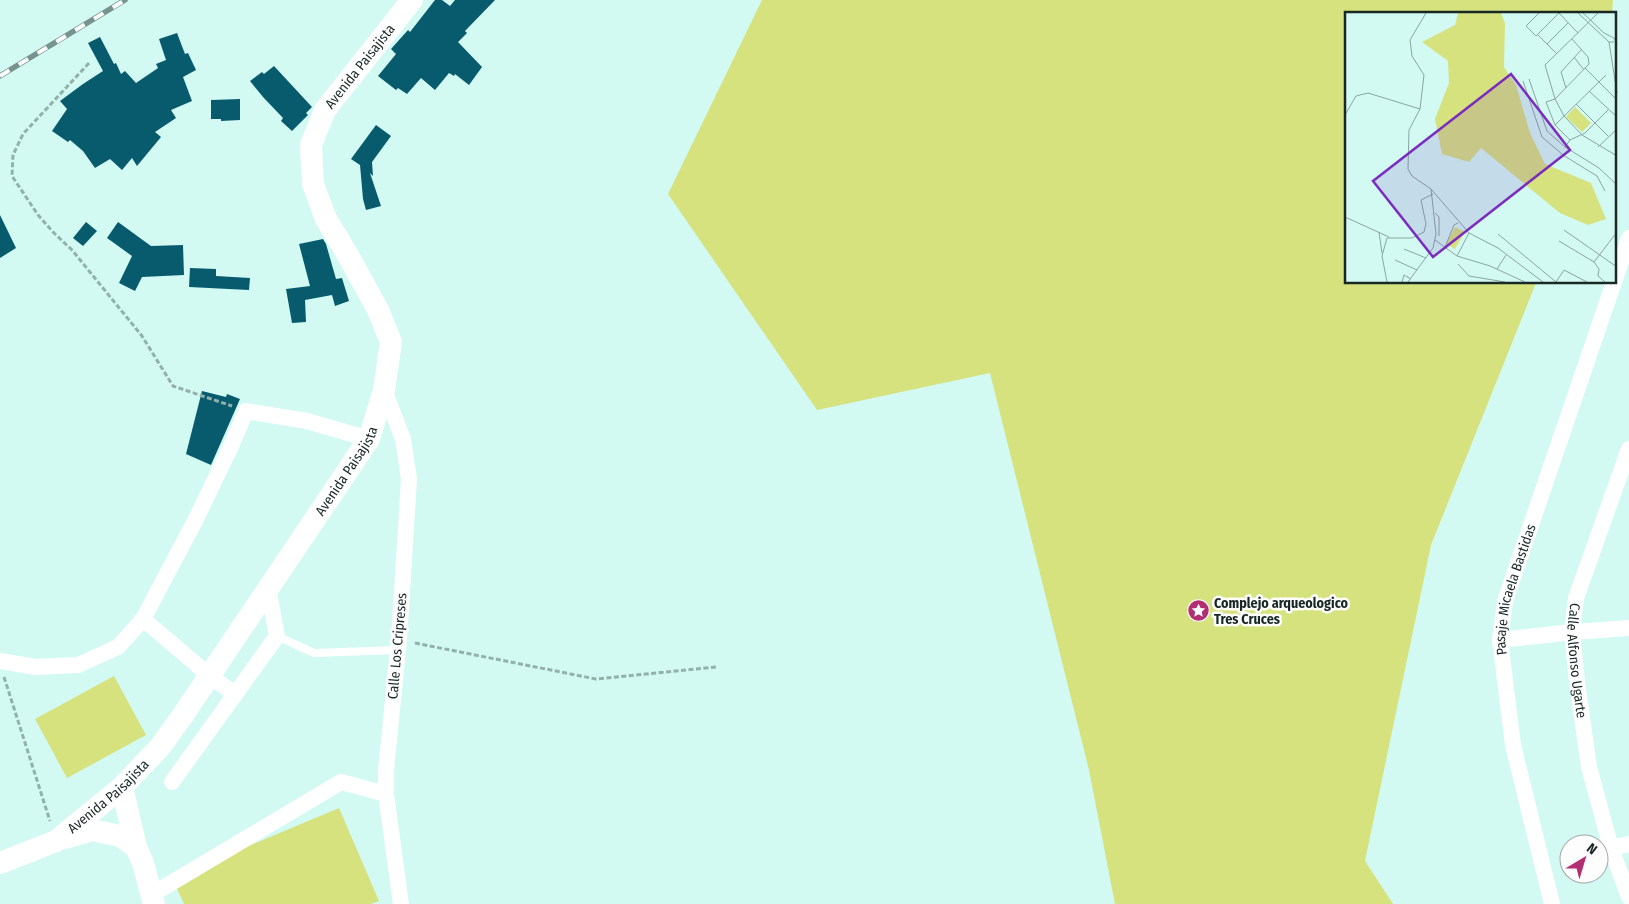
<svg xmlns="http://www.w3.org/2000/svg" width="1629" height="904" viewBox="0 0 1629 904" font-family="'Fira Sans Condensed',sans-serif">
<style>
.green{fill:#d5e27e}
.building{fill:#085b6d}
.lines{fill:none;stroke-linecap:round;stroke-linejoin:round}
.path{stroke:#92b1ab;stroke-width:3;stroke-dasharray:5 2.5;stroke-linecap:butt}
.lane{stroke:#fff;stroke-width:8}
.street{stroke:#fff;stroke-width:16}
.secondary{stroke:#fff;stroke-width:22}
.rail-casing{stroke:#77938d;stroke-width:5.5}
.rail{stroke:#fdfdfd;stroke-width:4;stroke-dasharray:11;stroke-linecap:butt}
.labels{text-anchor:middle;stroke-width:5;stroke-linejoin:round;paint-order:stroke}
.street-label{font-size:14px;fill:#192825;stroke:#fdfdfd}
.poi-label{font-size:14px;font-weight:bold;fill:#192825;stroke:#fdfdfd;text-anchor:start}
.inset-road{fill:none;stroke:#88a6a0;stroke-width:1}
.view{fill:#7b2cbf;fill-opacity:0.15;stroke:#7b2cbf;stroke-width:2.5}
.inset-edge{fill:none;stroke:#192825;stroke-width:2.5}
</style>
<rect width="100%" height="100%" fill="#d2faf2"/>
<g class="green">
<path d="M 762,0 L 1613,0 L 1612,14 L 1346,14 L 1346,282 L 1536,283 L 1431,545 L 1365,861 L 1393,904 L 1115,904 L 1089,770 L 990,373 L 817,410 L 668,194 Z"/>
<path d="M 114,676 L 146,735 L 67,778 L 35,719 Z"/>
<path d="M 339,808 L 379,901 L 371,904 L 184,904 L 172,878 Z"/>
</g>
<g class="building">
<path d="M 435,0 L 442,0 L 450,6 L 455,0 L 495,0 L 465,31 L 467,33 L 458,42 L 482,67 L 469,85 L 455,74 L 454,76 L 449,73 L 435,90 L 421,78 L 407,94 L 398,88 L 396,90 L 378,76 L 396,54 L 391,49 L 408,30 L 410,32 Z"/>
<path d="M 177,33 L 185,54 L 188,53 L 196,70 L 183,77 L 192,101 L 171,110 L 176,118 L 155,132 L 161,137 L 137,166 L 132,158 L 122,170 L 110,159 L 95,168 L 83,151 L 70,140 L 68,142 L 52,131 L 67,109 L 60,101 L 83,84 L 103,71 L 88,43 L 100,37 L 114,64 L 116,63 L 121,74 L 125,71 L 136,83 L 158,68 L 156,64 L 166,60 L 159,39 Z"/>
<path d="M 274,66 L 312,107 L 306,113 L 308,115 L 292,131 L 281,121 L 283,118 L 263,97 L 250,81 L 262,72 L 264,74 Z"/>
<path d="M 240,99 L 240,120 L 221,121 L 221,119 L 211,119 L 211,100 Z"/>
<path d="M 376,125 L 391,136 L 372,162 L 373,176 L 370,173 L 381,206 L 366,210 L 363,199 L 360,165 L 351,159 Z"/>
<path d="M 0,215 L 16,248 L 0,258 Z"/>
<path d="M 86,222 L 97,231 L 83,246 L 73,238 Z"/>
<path d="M 118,222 L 151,246 L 183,245 L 184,275 L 142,277 L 135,291 L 119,283 L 132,256 L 107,238 Z"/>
<path d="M 323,239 L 326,244 L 336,279 L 342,278 L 349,301 L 335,306 L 332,295 L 305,300 L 306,322 L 292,323 L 286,289 L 310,286 L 299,244 Z"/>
<path d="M 190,268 L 216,269 L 216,276 L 250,278 L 249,290 L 189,287 Z"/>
<path d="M 202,391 L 226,397 L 227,394 L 240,399 L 211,465 L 186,454 Z"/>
</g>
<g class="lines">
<g class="path">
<path d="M 89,63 L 23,134 L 13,155 L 12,176 L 38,215 L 54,233 L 72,250 L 142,336 L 173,386 L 232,406"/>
<path d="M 415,643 L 596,679 L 717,667"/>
<path d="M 4,677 L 50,821"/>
</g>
<path class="lane" d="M 277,636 L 314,653 L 397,650"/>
<g class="street">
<path d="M 1615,279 L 1629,238"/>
<path d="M 384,390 L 403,439 L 409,479 L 399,640 L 386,770 L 386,794 L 401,904"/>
<path id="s1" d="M 1629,449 L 1576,598 L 1572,632 L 1577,682 L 1589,767 L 1611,848 L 1629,897"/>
<path d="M 143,619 L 210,676 L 235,694"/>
<path d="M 1500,640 L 1572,632 L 1629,628"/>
<path d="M 0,661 L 35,667 L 78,665 L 118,647 L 143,619 L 196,519 L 231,446 L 246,411 L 307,421 L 369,439"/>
<path d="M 172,782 L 277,636 L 268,588"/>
<path d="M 1611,848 L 1629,844"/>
<path d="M 151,895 L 341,782 L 386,794"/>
<path id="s2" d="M 1552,904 L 1513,745 L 1500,640 L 1505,601 L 1614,282"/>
</g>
<g class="secondary">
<path d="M 122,787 L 136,847 L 143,863 L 154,904"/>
<path d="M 65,838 L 92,830 L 120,836 L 136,847"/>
<path id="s3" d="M 0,863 L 56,841 L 122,787 L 160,747 L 183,715 L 369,439 L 384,390 L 391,342 L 378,310 L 349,257 L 326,219 L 313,184 L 311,145 L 325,110 L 412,0"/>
</g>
<defs>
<path id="rail" d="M 0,76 L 125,0"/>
</defs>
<use href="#rail" class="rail-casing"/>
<use href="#rail" class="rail"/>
</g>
<defs>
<symbol id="sight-disc" viewBox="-11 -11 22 22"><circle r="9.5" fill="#b32d72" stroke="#fdfdfd"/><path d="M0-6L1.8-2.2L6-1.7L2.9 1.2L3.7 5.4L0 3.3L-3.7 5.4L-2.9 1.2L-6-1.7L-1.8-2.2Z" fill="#fff"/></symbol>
</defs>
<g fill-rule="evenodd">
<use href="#sight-disc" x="1186" y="598" width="25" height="25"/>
</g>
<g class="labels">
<g class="street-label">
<text dy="5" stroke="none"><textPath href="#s3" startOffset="982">Avenida Paisajista</textPath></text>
<text dy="5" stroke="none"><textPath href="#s3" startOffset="534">Avenida Paisajista</textPath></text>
<text dy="5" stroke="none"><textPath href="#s2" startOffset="322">Pasaje Micaela Bastidas</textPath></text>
<text transform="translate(397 646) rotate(-85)" y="5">Calle Los Cripreses</text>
<text dy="5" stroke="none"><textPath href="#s1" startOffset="221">Calle Alfonso Ugarte</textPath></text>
<text dy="5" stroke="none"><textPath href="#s3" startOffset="129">Avenida Paisajista</textPath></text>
</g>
<g class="poi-label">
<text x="1214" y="608">Complejo arqueologico<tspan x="1214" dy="16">Tres Cruces</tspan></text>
</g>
</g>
<g transform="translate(1345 12)">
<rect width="271" height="271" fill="#d2faf2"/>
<path d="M 113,1 L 156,1 L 160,11 L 159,55 L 171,73 L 185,121 L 200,152 L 246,171 L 261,207 L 243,213 L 215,201 L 136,136 L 124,150 L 97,142 L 90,107 L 104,71 L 103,49 L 77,30 L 110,13 ZM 230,95 L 246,111 L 237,120 L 221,105 ZM 110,215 L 120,220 L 110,237 L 101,232 Z" fill="#d5e27e"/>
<path class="inset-road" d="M 194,1 L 181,14 L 191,24 L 214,1M 214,1 L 233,21M 233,1 L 264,30 L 269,30M 238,1 L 259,21 L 269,26 L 272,32M 253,1 L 200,53 L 210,87 L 219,104 L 237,123 L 272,144M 192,22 L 212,42M 264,30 L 272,81M 202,32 L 223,11M 229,45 L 239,58M 240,56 L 272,88M 184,67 L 202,119 L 220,135 L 254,156 L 272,173M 178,69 L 197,125 L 218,143 L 252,164 L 260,179M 221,76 L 216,60 L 237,37M 244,79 L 272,105M 231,92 L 263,124M 0,103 L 11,84 L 23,81 L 75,97M 210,113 L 261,63M 225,128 L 210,113 L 201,90 L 210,87 L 244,52 L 243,45 L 227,27M 220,135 L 225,128 L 240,121 L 263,98M 253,135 L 272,117M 86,177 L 124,221 L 153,236 L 198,270M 90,201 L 94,205 L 94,224M 0,205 L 44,225M 219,218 L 272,255M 34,220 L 37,241M 153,222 L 211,270 L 219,258 L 242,270M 90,228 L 112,244 L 145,254 L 180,270M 214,229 L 249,250 L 254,257 L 253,264 L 260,270M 100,235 L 109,213 L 113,211M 59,237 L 81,246M 112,244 L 124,221M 50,248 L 72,258M 249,250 L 272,220M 113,252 L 124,264 L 160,270M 152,257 L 161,243M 42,270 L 37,244 L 42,226 L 67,226 L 79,220 L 81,212 L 76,188 L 88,182M 57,270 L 59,263 L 66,267M 63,270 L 88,236 L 91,222 L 86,177 L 67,164 L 63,157 L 64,118 L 75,97 L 79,63 L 67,44 L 65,28 L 81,1"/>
<path class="view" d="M 166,62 L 225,138 L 88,245 L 28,169 Z"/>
<rect width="271" height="271" class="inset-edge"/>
</g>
<g transform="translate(1584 859) rotate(38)"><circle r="24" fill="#fdfdfd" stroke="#a2a8a7"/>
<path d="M0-4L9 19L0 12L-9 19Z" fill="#b32d72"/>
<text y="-8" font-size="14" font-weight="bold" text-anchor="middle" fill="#192825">N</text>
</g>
</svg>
